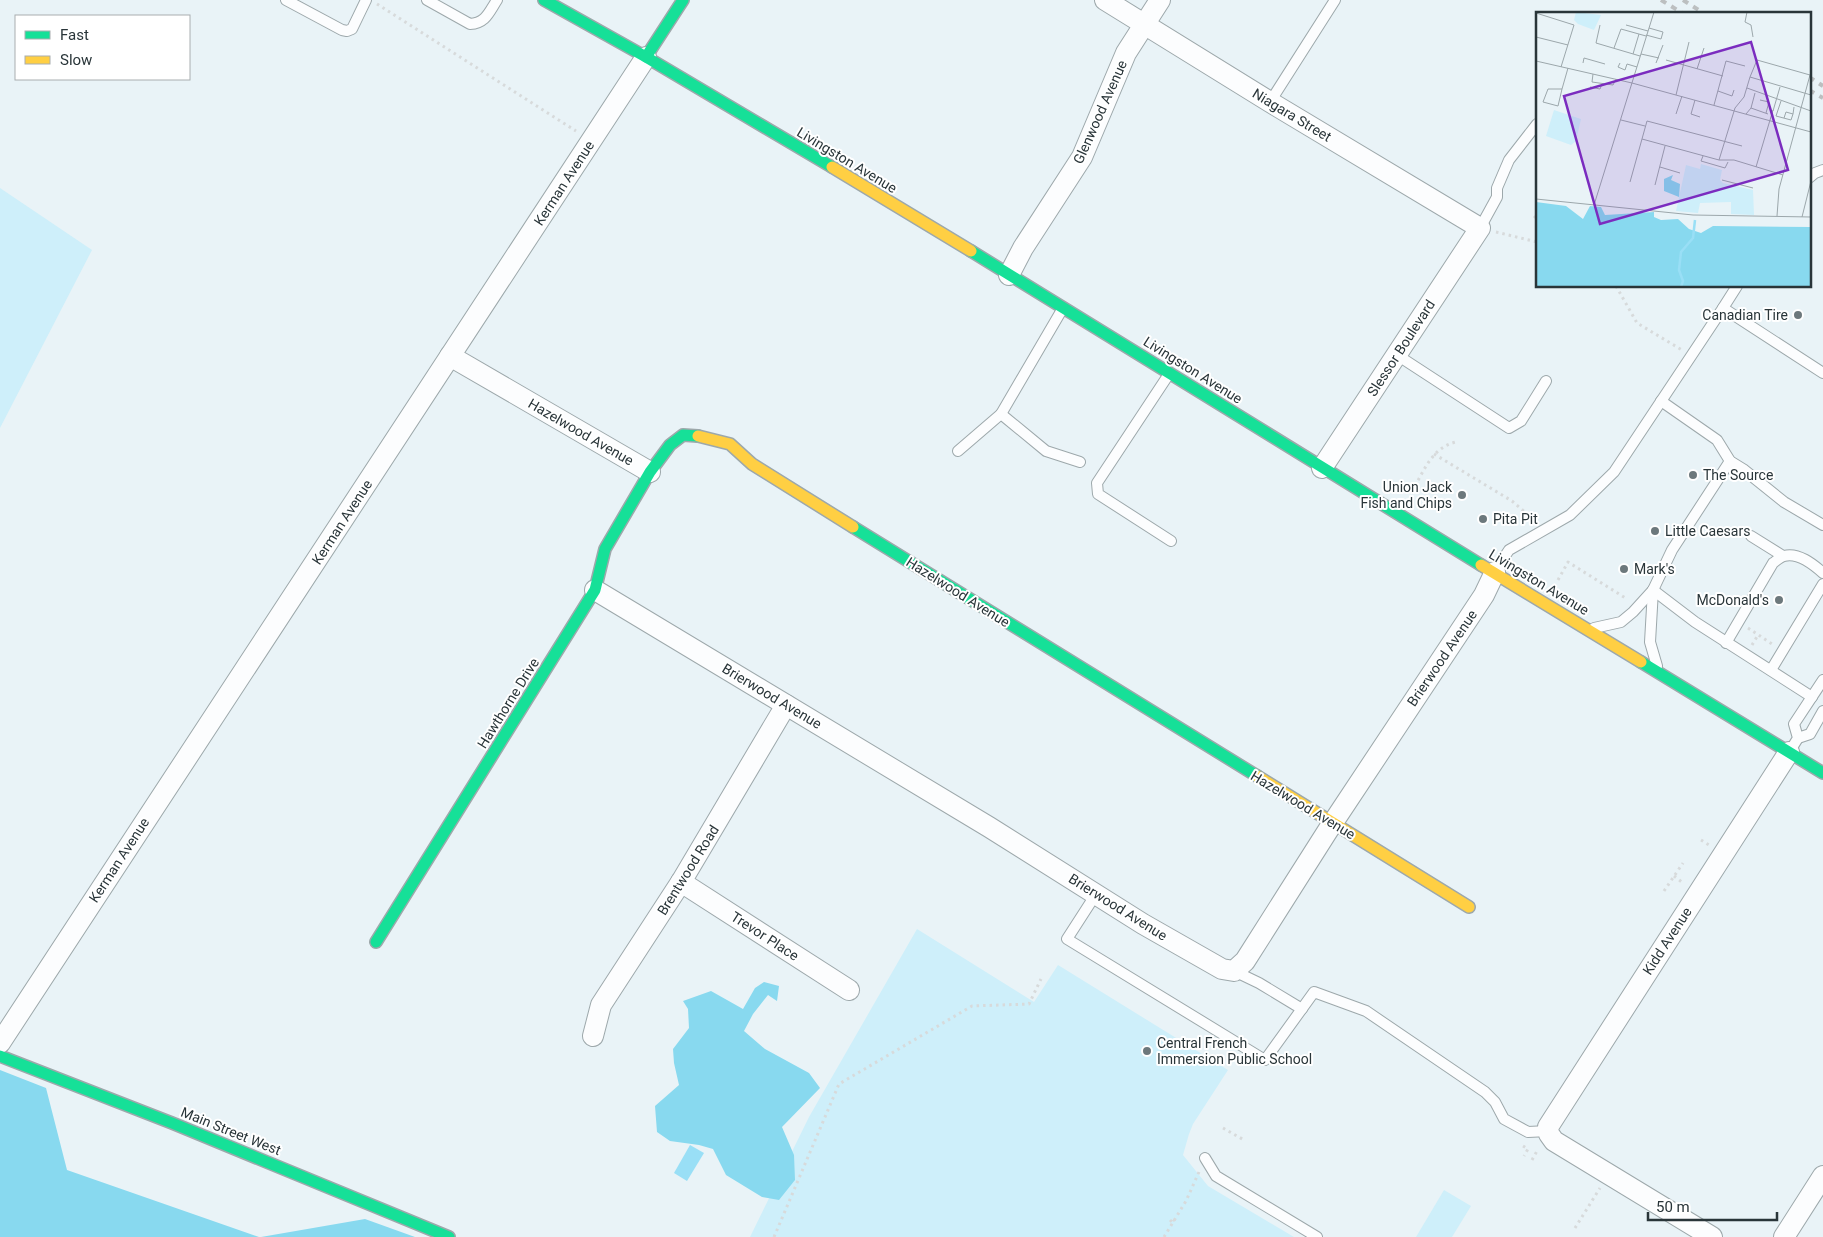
<svg xmlns="http://www.w3.org/2000/svg" width="1823" height="1237" viewBox="0 0 1823 1237" font-family="Roboto,sans-serif">
<style>
.green{fill:#ceeffa}
.forest{fill:#88d9ef}
.water{fill:#99dff6}
.lines{fill:none;stroke-linecap:round;stroke-linejoin:round}
.lane-casing{stroke:#9da8ab;stroke-width:12}
.street-casing{stroke:#9da8ab;stroke-width:22}
.fast-casing{stroke:#9da8ab;stroke-width:14}
.slow-casing{stroke:#9da8ab;stroke-width:14}
.path{stroke:#d7dadb;stroke-width:3;stroke-dasharray:2.5 4;stroke-linecap:butt}
.lane{stroke:#fcfdfe;stroke-width:10}
.street{stroke:#fcfdfe;stroke-width:20}
.fast{stroke:#16e098;stroke-width:11}
.slow{stroke:#ffcf43;stroke-width:11}
.rail{stroke:#bcbfc0;stroke-width:4;stroke-dasharray:6 6;stroke-linecap:butt}
.poi-dot{fill:#6c787c;stroke:#fff;stroke-width:2}
.labels{text-anchor:middle;stroke-width:4;stroke-linejoin:round;paint-order:stroke}
.street-label{font-size:14px;fill:#293539;stroke:#fff}
.poi-label{font-size:14px;fill:#293539;stroke:#fff;text-anchor:start}
.inset-river{fill:none;stroke:#99dff6;stroke-width:2.5}
.inset-road{fill:none;stroke:#9ca7ab;stroke-width:1}
.view{fill:#7b2cbf;fill-opacity:0.15;stroke:#7b2cbf;stroke-width:2.5}
.inset-edge{fill:none;stroke:#293539;stroke-width:2.5}
</style>
<rect width="100%" height="100%" fill="#e9f3f7"/>
<g class="green">
<path d="M 0,188 L 92,250 L 0,428 Z"/>
<path d="M 917,929 L 1034,1002 L 1058,965 L 1228,1070 L 1193,1124 L 1189,1134 L 1183,1155 L 1208,1186 L 1294,1237 L 750,1237 L 809,1117 Z"/>
<path d="M 1444,1190 L 1471,1206 L 1452,1237 L 1416,1237 Z"/>
</g>
<g class="forest">
<path d="M 764,982 L 779,986 L 777,1001 L 768,995 L 753,1014 L 744,1031 L 765,1049 L 809,1073 L 820,1088 L 782,1127 L 794,1155 L 795,1180 L 779,1200 L 762,1197 L 726,1175 L 713,1149 L 699,1145 L 670,1141 L 657,1132 L 655,1106 L 679,1085 L 674,1063 L 673,1049 L 689,1028 L 688,1009 L 683,1001 L 711,991 L 743,1009 L 755,988 Z"/>
<path d="M 0,1070 L 46,1088 L 67,1170 L 259,1237 L 0,1237 Z"/>
<path d="M 365,1219 L 415,1237 L 261,1237 Z"/>
</g>
<path class="water" d="M 690,1145 L 704,1153 L 687,1181 L 674,1173 Z"/>
<g class="lines">
<defs>
<g id="lane">
<path d="M 286,0 L 342,30 L 347,31 L 352,29 L 366,0"/>
<path d="M 427,0 L 470,24 C 486,23 489,12 497,0"/>
<path d="M 1270,102 L 1335,0"/>
<path d="M 1809,178 L 1815,173 L 1823,170"/>
<path d="M 1480,228 L 1497,197 L 1497,188 L 1509,160 L 1537,124"/>
<path d="M 1723,308 L 1737,286"/>
<path d="M 1397,355 L 1509,428 L 1521,421 L 1546,381"/>
<path d="M 1169,374 L 1097,483 L 1098,494 L 1171,541"/>
<path d="M 1661,401 L 1717,440 L 1730,461 L 1743,469 L 1784,502 L 1823,525"/>
<path d="M 1001,414 L 1046,451 L 1080,462"/>
<path d="M 958,451 L 1001,414 L 1063,308"/>
<path d="M 1751,536 L 1783,556"/>
<path d="M 1495,571 L 1509,550 L 1570,515 L 1614,472 L 1723,308 L 1823,373"/>
<path d="M 1653,590 L 1695,622 L 1812,697"/>
<path d="M 1594,628 L 1621,622 L 1633,612 L 1653,590"/>
<path d="M 1726,643 L 1773,563 C 1776,561 1780,557 1784,556 C 1798,552 1813,564 1823,573"/>
<path d="M 1657,666 L 1650,642 L 1653,590 L 1672,550 L 1730,461"/>
<path d="M 1771,670 L 1823,584"/>
<path d="M 1798,738 L 1810,734 L 1823,711"/>
<path d="M 1790,751 L 1798,738 L 1794,724 L 1823,680"/>
<path d="M 1096,894 L 1067,939 L 1265,1060 L 1314,992 L 1366,1011 L 1485,1092 L 1495,1102 L 1504,1119 L 1528,1132 L 1548,1131"/>
<path d="M 1234,971 L 1259,983 L 1302,1009"/>
<path d="M 1205,1158 L 1216,1176 L 1317,1237"/>
</g>
<g id="street">
<path d="M 1105,0 L 1270,102 L 1480,228 L 1322,468"/>
<path d="M 1009,275 L 1023,248 L 1082,157 L 1126,53 L 1160,0"/>
<path d="M 450,356 L 650,472"/>
<path d="M 595,590 L 989,827 L 1143,924 L 1222,969 L 1234,971 L 1245,961 L 1332,824 L 1484,595 L 1495,572"/>
<path d="M 681,882 L 849,990"/>
<path d="M 593,1036 L 601,1005 L 681,882 L 786,705"/>
<path d="M 0,1043 L 646,57"/>
<path d="M 1712,1237 L 1554,1141 L 1549,1134 L 1548,1127 L 1789,752"/>
<path d="M 1784,1237 L 1823,1176"/>
</g>
<g id="fast">
<path d="M 544,0 L 646,57 L 832,167"/>
<path d="M 646,57 L 683,0"/>
<path d="M 971,251 L 1481,565"/>
<path d="M 853,527 L 1257,776"/>
<path d="M 1641,662 L 1823,773"/>
<path d="M 376,942 L 595,590 L 605,549 L 650,472 L 670,445 L 683,435 L 698,436"/>
<path d="M 0,1056 L 172,1123 L 449,1237"/>
</g>
<g id="slow">
<path d="M 832,167 L 971,251"/>
<path d="M 698,436 L 730,444 L 752,464 L 853,527"/>
<path d="M 1481,565 L 1641,662"/>
<path d="M 1257,776 L 1469,907"/>
</g>
</defs>
<use href="#lane" class="lane-casing"/>
<use href="#street" class="street-casing"/>
<use href="#fast" class="fast-casing"/>
<use href="#slow" class="slow-casing"/>
<g class="path">
<path d="M 377,4 L 576,131"/>
<path d="M 1534,218 L 1537,215"/>
<path d="M 1496,232 L 1537,242"/>
<path d="M 1616,286 L 1637,323 L 1682,350"/>
<path d="M 1434,454 L 1512,501 L 1533,519 L 1530,521"/>
<path d="M 1415,492 L 1414,488 C 1424,470 1433,447 1456,442"/>
<path d="M 1558,580 L 1568,562 L 1627,599"/>
<path d="M 1748,628 L 1772,644"/>
<path d="M 1752,645 L 1758,635"/>
<path d="M 1701,840 L 1709,845"/>
<path d="M 1674,876 L 1683,883"/>
<path d="M 1664,891 L 1683,863"/>
<path d="M 1223,1128 L 1244,1140"/>
<path d="M 1523,1146 L 1528,1149 L 1524,1156"/>
<path d="M 1532,1160 L 1537,1151"/>
<path d="M 1170,1220 L 1172,1222 L 1173,1219 L 1175,1221"/>
<path d="M 1575,1228 L 1600,1188"/>
<path d="M 774,1237 L 839,1084 L 972,1006 L 1029,1004 L 1041,979"/>
<path d="M 1164,1237 L 1186,1201 L 1199,1172"/>
</g>
<use href="#lane" class="lane"/>
<use href="#street" class="street"/>
<use href="#fast" class="fast"/>
<use href="#slow" class="slow"/>
<g class="rail">
<path d="M 1661,0 L 1684,14"/>
<path d="M 1683,0 L 1705,14"/>
<path d="M 1809,77 L 1823,86"/>
<path d="M 1809,90 L 1823,98"/>
</g>
</g>
<g class="poi-dot">
<circle cx="1798" cy="315" r="5"/>
<circle cx="1693" cy="475" r="5"/>
<circle cx="1462" cy="495" r="5"/>
<circle cx="1483" cy="519" r="5"/>
<circle cx="1655" cy="531" r="5"/>
<circle cx="1624" cy="569" r="5"/>
<circle cx="1779" cy="600" r="5"/>
<circle cx="1147" cy="1051" r="5"/>
</g>
<g class="labels">
<g class="street-label">
<text transform="translate(1100 112) rotate(-66)" y="5">Glenwood Avenue</text>
<text transform="translate(1292 115) rotate(31)" y="5">Niagara Street</text>
<text transform="translate(847 160) rotate(31)" y="5">Livingston Avenue</text>
<text transform="translate(564 183) rotate(-57)" y="5">Kerman Avenue</text>
<text transform="translate(1401 348) rotate(-57)" y="5">Slessor Boulevard</text>
<text transform="translate(1193 370) rotate(32)" y="5">Livingston Avenue</text>
<text transform="translate(581 432) rotate(30)" y="5">Hazelwood Avenue</text>
<text transform="translate(342 522) rotate(-57)" y="5">Kerman Avenue</text>
<text transform="translate(1539 582) rotate(31)" y="5">Livingston Avenue</text>
<text transform="translate(958 592) rotate(32)" y="5">Hazelwood Avenue</text>
<text transform="translate(1442 658) rotate(-56)" y="5">Brierwood Avenue</text>
<text transform="translate(772 696) rotate(31)" y="5">Brierwood Avenue</text>
<text transform="translate(508 703) rotate(-58)" y="5">Hawthorne Drive</text>
<text transform="translate(1303 805) rotate(31)" y="5">Hazelwood Avenue</text>
<text transform="translate(119 860) rotate(-57)" y="5">Kerman Avenue</text>
<text transform="translate(688 870) rotate(-58)" y="5">Brentwood Road</text>
<text transform="translate(1118 907) rotate(32)" y="5">Brierwood Avenue</text>
<text transform="translate(765 936) rotate(33)" y="5">Trevor Place</text>
<text transform="translate(1667 941) rotate(-57)" y="5">Kidd Avenue</text>
<text transform="translate(231 1131) rotate(22)" y="5">Main Street West</text>
</g>
<g class="poi-label">
<text x="1788" y="320" text-anchor="end">Canadian Tire</text>
<text x="1703" y="480">The Source</text>
<text x="1452" y="492" text-anchor="end">Union Jack<tspan x="1452" dy="16">Fish and Chips</tspan></text>
<text x="1493" y="524">Pita Pit</text>
<text x="1665" y="536">Little Caesars</text>
<text x="1634" y="574">Mark's</text>
<text x="1769" y="605" text-anchor="end">McDonald's</text>
<text x="1157" y="1048">Central French<tspan x="1157" dy="16">Immersion Public School</tspan></text>
</g>
</g>
<g transform="translate(1536 12)">
<rect width="275" height="275" fill="#e9f3f7"/>
<path d="M 40,0 L 65,3 L 58,18 L 42,12 L 38,8 ZM 18,98 L 45,107 L 40,129 L 35,133 L 10,124 ZM 165,152 L 186,158 L 184,168 L 187,171 L 217,178 L 218,203 L 195,202 L 195,190 L 164,191 L 162,201 L 140,199 L 150,153 L 164,157 Z" fill="#ceeffa"/>
<path d="M 137,163 L 135,168 L 144,172 L 143,185 L 128,179 L 128,167 ZM 0,190 L 30,194 L 47,207 L 54,194 L 65,195 L 69,203 L 118,200 L 118,205 L 125,208 L 142,207 L 153,217 L 165,221 L 177,214 L 275,215 L 275,275 L 0,275 Z" fill="#88d9ef"/>
<path class="inset-river" d="M 145,275 L 147,269 L 143,258 L 145,240 L 157,226 L 159,208"/>
<path class="inset-road" d="M 211,0 L 209,10 L 215,13 L 217,25M 0,1 L 38,13 L 25,55M 64,13 L 60,31 L 104,44M 90,13 L 112,19M 110,23 L 125,27 L 127,20 L 113,16M 0,25 L 32,33M 78,36 L 85,17 L 110,24M 97,42 L 103,22M 105,42 L 123,46M 130,48 L 187,64M 0,49 L 96,71 L 275,120M 47,51 L 48,46 L 69,52M 84,51 L 82,55 L 89,58 L 91,52 L 101,55M 120,51 L 127,33M 161,57 L 168,36M 57,62 L 56,70 L 77,73 L 80,67M 214,65 L 221,48 L 274,63 L 243,177 L 241,204M 54,75 L 64,77 L 66,72M 211,76 L 275,99M 12,77 L 26,77 L 22,94 L 7,90 ZM 26,77 L 32,56M 182,79 L 196,84 L 198,78M 140,83 L 153,30M 159,88 L 155,102 L 164,105M 224,88 L 233,90 L 230,101M 245,89 L 240,104 L 255,108 L 257,102M 178,93 L 190,49 L 209,54M 215,96 L 232,102M 237,99 L 244,75M 140,102 L 146,84M 210,102 L 215,96 L 219,81M 248,106 L 250,100 L 257,102 L 258,95M 85,108 L 109,114M 106,127 L 183,148 L 199,96 L 208,85 L 214,65 L 275,83M 167,144 L 165,149 L 189,156 L 192,150M 183,148 L 198,148 L 247,163M 124,155 L 144,161M 220,155 L 237,98M 186,168 L 217,176M 94,170 L 111,109 L 206,134M 119,173 L 129,134M 0,187 L 157,203 L 275,205M 58,193 L 118,0M 266,205 L 275,169"/>
<path class="view" d="M 215,30 L 252,158 L 64,212 L 28,84 Z"/>
<rect width="275" height="275" class="inset-edge"/>
</g>
<rect x="15" y="15" width="175" height="65" fill="#ffffff" stroke="#a9aeb0"/>
<rect x="25" y="31" width="25" height="8" fill="#16e098" stroke="#a9aeb0"/>
<text x="60" y="40" font-size="15" fill="#293539">Fast</text>
<rect x="25" y="56" width="25" height="8" fill="#ffcf43" stroke="#a9aeb0"/>
<text x="60" y="65" font-size="15" fill="#293539">Slow</text>
<path d="M1648 1212v8h129v-8" fill="none" stroke="#293539" stroke-width="2.5"/>
<text x="1656" y="1212" font-size="15" fill="#293539" stroke="#ffffff" stroke-width="4" paint-order="stroke">50 m</text>
</svg>
